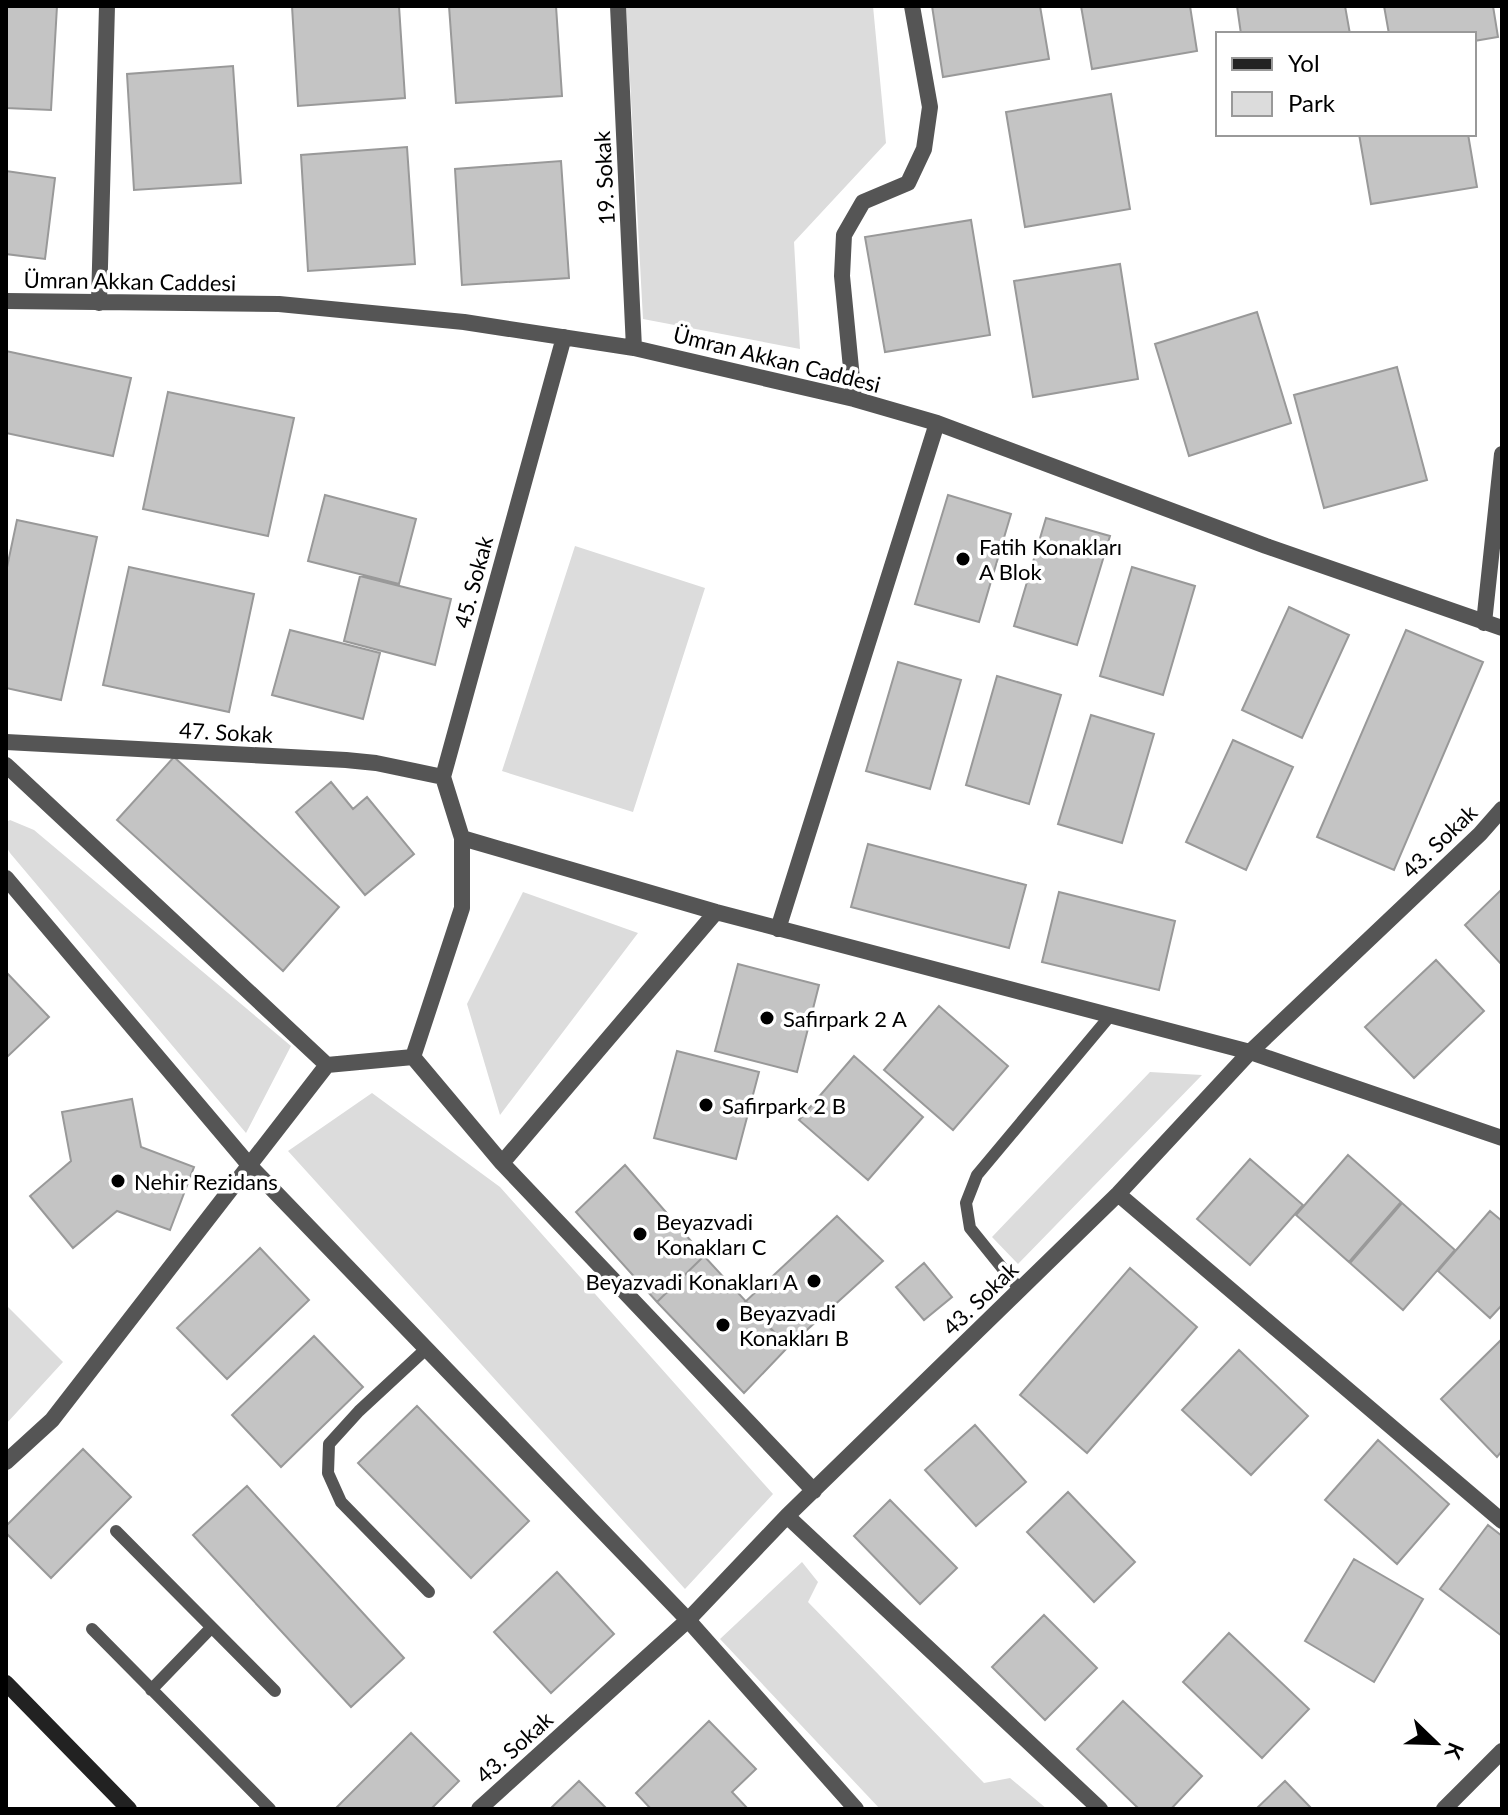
<svg xmlns="http://www.w3.org/2000/svg" width="1508" height="1815" font-family="Lato,sans-serif">
	<style>
		.green { fill: #dcdcdc }
		.building { fill: #c4c4c4; stroke: #999; stroke-width: 2 }
		.lines { fill: none; stroke-linecap: round; stroke-linejoin: round }
		.lane { stroke: #555; stroke-width: 12 }
		.street { stroke: #555; stroke-width: 16 }
		.secondary { stroke: #222; stroke-width: 16 }
		.poi-dot { fill: #000; stroke: #fff; stroke-width: 3 }
		.labels { text-anchor: middle; dominant-baseline: central; stroke-width: 7; stroke-linejoin: round; paint-order: stroke }
		.street-label { font-size: 22px; fill: #000; stroke: #fff }
		.poi-label { font-size: 22px; fill: #000; stroke: #fff; text-anchor: start }
	</style>
	<rect width="100%" height="100%" fill="#fff"/>
	<path class="green" d="M 626,6 L 873,6 L 886,143 L 794,242 L 800,349 L 643,319 Z
		M 575,546 L 705,588 L 633,812 L 502,771 Z
		M 10,820 L 34,830 L 291,1046 L 246,1133 L 10,853 L 6,846 L 6,822 Z
		M 523,892 L 638,933 L 500,1115 L 467,1004 Z
		M 1150,1072 L 1202,1075 L 1018,1264 L 992,1237 Z
		M 372,1093 L 500,1187 L 773,1494 L 685,1589 L 288,1151 Z
		M 6,1305 L 63,1362 L 6,1424 Z
		M 802,1562 L 818,1582 L 808,1602 L 984,1783 L 1010,1778 L 1047,1809 L 880,1809 L 720,1639 Z"/>
	<path class="building" d="M 6,6 L 57,6 L 51,110 L 6,108 Z
		M 292,6 L 399,6 L 405,98 L 298,106 Z
		M 449,6 L 556,6 L 562,96 L 456,103 Z
		M 932,6 L 1040,6 L 1049,59 L 943,77 Z
		M 1081,6 L 1190,6 L 1197,51 L 1092,69 Z
		M 1237,6 L 1345,6 L 1350,34 L 1241,34 Z
		M 1384,6 L 1493,6 L 1498,37 L 1474,41 L 1474,34 L 1389,34 Z
		M 233,66 L 241,183 L 134,190 L 127,74 Z
		M 1111,94 L 1130,209 L 1025,227 L 1006,112 Z
		M 1359,134 L 1468,134 L 1477,187 L 1371,204 Z
		M 407,147 L 415,264 L 308,271 L 301,155 Z
		M 561,161 L 569,278 L 462,285 L 455,169 Z
		M 6,171 L 55,178 L 45,259 L 6,254 Z
		M 971,220 L 990,335 L 885,352 L 865,237 Z
		M 1120,264 L 1138,379 L 1033,397 L 1014,281 Z
		M 1257,312 L 1291,423 L 1189,456 L 1155,344 Z
		M 6,351 L 131,378 L 113,456 L 6,433 Z
		M 1397,367 L 1427,480 L 1324,508 L 1294,395 Z
		M 168,392 L 294,418 L 268,536 L 143,509 Z
		M 325,495 L 416,519 L 399,584 L 308,561 Z
		M 948,495 L 1011,514 L 979,622 L 915,604 Z
		M 1046,518 L 1110,536 L 1077,645 L 1014,626 Z
		M 17,520 L 97,537 L 61,700 L 6,688 L 6,572 Z
		M 129,567 L 254,594 L 229,712 L 103,685 Z
		M 1132,567 L 1195,586 L 1163,695 L 1100,676 Z
		M 360,576 L 451,599 L 435,665 L 344,641 Z
		M 1289,607 L 1349,635 L 1302,738 L 1242,710 Z
		M 290,630 L 380,653 L 363,719 L 272,695 Z
		M 1406,630 L 1483,662 L 1394,870 L 1317,837 Z
		M 898,662 L 961,680 L 930,789 L 866,771 Z
		M 997,676 L 1061,695 L 1029,804 L 966,785 Z
		M 1091,715 L 1154,734 L 1122,843 L 1058,824 Z
		M 1233,740 L 1293,767 L 1246,870 L 1186,842 Z
		M 174,757 L 339,907 L 283,971 L 117,820 Z
		M 331,782 L 353,809 L 367,797 L 414,854 L 365,895 L 296,812 Z
		M 868,844 L 1026,885 L 1009,948 L 851,907 Z
		M 1502,889 L 1502,965 L 1465,925 Z
		M 1059,892 L 1175,921 L 1159,990 L 1042,962 Z
		M 1436,960 L 1484,1011 L 1414,1078 L 1365,1027 Z
		M 738,964 L 819,985 L 797,1072 L 715,1051 Z
		M 6,972 L 49,1017 L 6,1058 Z
		M 939,1006 L 1008,1066 L 953,1130 L 884,1070 Z
		M 677,1051 L 759,1072 L 736,1159 L 654,1138 Z
		M 854,1056 L 923,1117 L 868,1180 L 799,1120 Z
		M 132,1099 L 141,1147 L 194,1167 L 170,1230 L 117,1211 L 73,1248 L 30,1196 L 71,1161 L 62,1112 Z
		M 1348,1155 L 1401,1202 L 1349,1262 L 1296,1215 Z
		M 1250,1159 L 1303,1205 L 1250,1265 L 1197,1219 Z
		M 625,1165 L 704,1256 L 657,1302 L 576,1212 Z
		M 1402,1203 L 1455,1250 L 1403,1310 L 1350,1263 Z
		M 1490,1211 L 1502,1221 L 1502,1305 L 1490,1318 L 1438,1271 Z
		M 837,1216 L 883,1261 L 788,1347 L 745,1302 Z
		M 260,1248 L 309,1300 L 227,1379 L 177,1328 Z
		M 704,1256 L 788,1347 L 744,1393 L 657,1302 Z
		M 924,1263 L 952,1297 L 924,1320 L 896,1287 Z
		M 1130,1268 L 1197,1327 L 1087,1453 L 1020,1395 Z
		M 314,1336 L 363,1387 L 281,1467 L 232,1415 Z
		M 1502,1339 L 1502,1451 L 1497,1457 L 1441,1399 Z
		M 1239,1350 L 1308,1416 L 1251,1475 L 1182,1410 Z
		M 417,1406 L 529,1521 L 471,1578 L 358,1463 Z
		M 975,1425 L 1026,1482 L 976,1526 L 925,1470 Z
		M 1378,1440 L 1449,1504 L 1397,1564 L 1325,1500 Z
		M 83,1449 L 131,1497 L 51,1578 L 6,1533 L 6,1526 Z
		M 247,1486 L 404,1658 L 351,1707 L 193,1535 Z
		M 1068,1492 L 1135,1562 L 1094,1602 L 1027,1532 Z
		M 890,1500 L 957,1568 L 920,1604 L 854,1536 Z
		M 1488,1525 L 1502,1536 L 1502,1636 L 1440,1589 Z
		M 1354,1559 L 1423,1599 L 1374,1682 L 1305,1641 Z
		M 557,1572 L 614,1634 L 551,1693 L 494,1632 Z
		M 1044,1615 L 1097,1668 L 1045,1720 L 992,1667 Z
		M 1229,1633 L 1309,1709 L 1262,1758 L 1183,1682 Z
		M 1123,1701 L 1202,1776 L 1171,1809 L 1139,1809 L 1077,1749 Z
		M 709,1721 L 756,1769 L 732,1792 L 748,1809 L 651,1809 L 636,1793 Z
		M 411,1733 L 459,1781 L 431,1809 L 335,1809 Z
		M 579,1781 L 607,1809 L 550,1809 Z
		M 1285,1781 L 1312,1809 L 1256,1809 Z"/>
	<g class="lines">
		<path class="lane" d="M 1020,1290 L 970,1228 L 966,1203 L 977,1175 L 1110,1016
			M 426,1349 L 359,1411 L 329,1444 L 328,1473 L 341,1502 L 429,1592
			M 116,1531 L 275,1691
			M 92,1629 L 270,1809
			M 151,1690 L 211,1628"/>
		<path class="street" d="M 618,6 L 634,348
			M 6,301 L 279,304 L 464,322 L 634,348 L 854,399 L 937,423 L 1266,546 L 1502,628
			M 99,303 L 107,6
			M 564,337 L 443,777 L 462,838 L 462,908 L 413,1057 L 502,1163 L 814,1491
			M 854,399 L 842,276 L 844,235 L 863,202 L 908,183 L 924,149 L 930,107 L 912,6
			M 1484,623 L 1502,454
			M 6,742 L 346,760 L 376,763 L 443,777
			M 6,765 L 327,1065 L 413,1057
			M 462,838 L 716,912 L 1250,1052 L 1502,1138
			M 6,878 L 250,1166 L 688,1620 L 856,1809
			M 778,929 L 937,423
			M 502,1163 L 716,912
			M 1118,1194 L 1502,1521
			M 6,1462 L 52,1420 L 327,1065
			M 787,1516 L 1100,1809
			M 479,1809 L 688,1620 L 787,1516 L 1118,1194 L 1250,1052 L 1480,834 L 1502,809
			M 1444,1809 L 1502,1751"/>
		<path class="secondary" d="M 6,1683 L 129,1809"/>
	</g>
	<g class="poi-dot">
		<circle cx="963" cy="559" r="8"/>
		<circle cx="767" cy="1018" r="8"/>
		<circle cx="706" cy="1105" r="8"/>
		<circle cx="118" cy="1181" r="8"/>
		<circle cx="640" cy="1234" r="8"/>
		<circle cx="814" cy="1281" r="8"/>
		<circle cx="723" cy="1325" r="8"/>
	</g>
	<g class="labels">
		<g class="street-label">
			<text transform="translate(604 178) rotate(-93)">19. Sokak</text>
			<text transform="translate(130 281) rotate(1)">Ümran Akkan Caddesi</text>
			<text transform="translate(777 359) rotate(14)">Ümran Akkan Caddesi</text>
			<text transform="translate(473 582) rotate(-75)">45. Sokak</text>
			<text transform="translate(226 732) rotate(3)">47. Sokak</text>
			<text transform="translate(1439 841) rotate(-44)">43. Sokak</text>
			<text transform="translate(980 1298) rotate(-44)">43. Sokak</text>
			<text transform="translate(514 1747) rotate(-42)">43. Sokak</text>
		</g>
		<g class="poi-label">
			<text x="979" y="546">Fatih Konakları<tspan x="979" dy="25">A Blok</tspan></text>
			<text x="783" y="1018">Safirpark 2 A</text>
			<text x="722" y="1105">Safirpark 2 B</text>
			<text x="134" y="1181">Nehir Rezidans</text>
			<text x="656" y="1221">Beyazvadi<tspan x="656" dy="25">Konakları C</tspan></text>
			<text x="798" y="1281" text-anchor="end">Beyazvadi Konakları A</text>
			<text x="739" y="1312">Beyazvadi<tspan x="739" dy="25">Konakları B</tspan></text>
		</g>
	</g>
	<rect width="1508" height="1815" fill="none" stroke="#000000" stroke-width="16"/>
	<rect x="1216" y="32" width="260" height="104" fill="#ffffff" stroke="#999999" stroke-width="2"/>
	<rect x="1232" y="58" width="40" height="12" fill="#222222" stroke="#999999" stroke-width="2"/>
	<text x="1288" y="72" font-size="24" fill="#000000">Yol</text>
	<rect x="1232" y="92" width="40" height="24" fill="#dcdcdc" stroke="#999999" stroke-width="2"/>
	<text x="1288" y="112" font-size="24" fill="#000000">Park</text>
	<g transform="translate(1436 1743) rotate(113)" stroke="#ffffff" stroke-width="6" paint-order="stroke">
	<path d="M0-6L14 30L0 20L-14 30Z" fill="#000000"/>
	<text y="-12" font-size="22" font-weight="bold" text-anchor="middle" fill="#000000">K</text>
	</g>
</svg>
